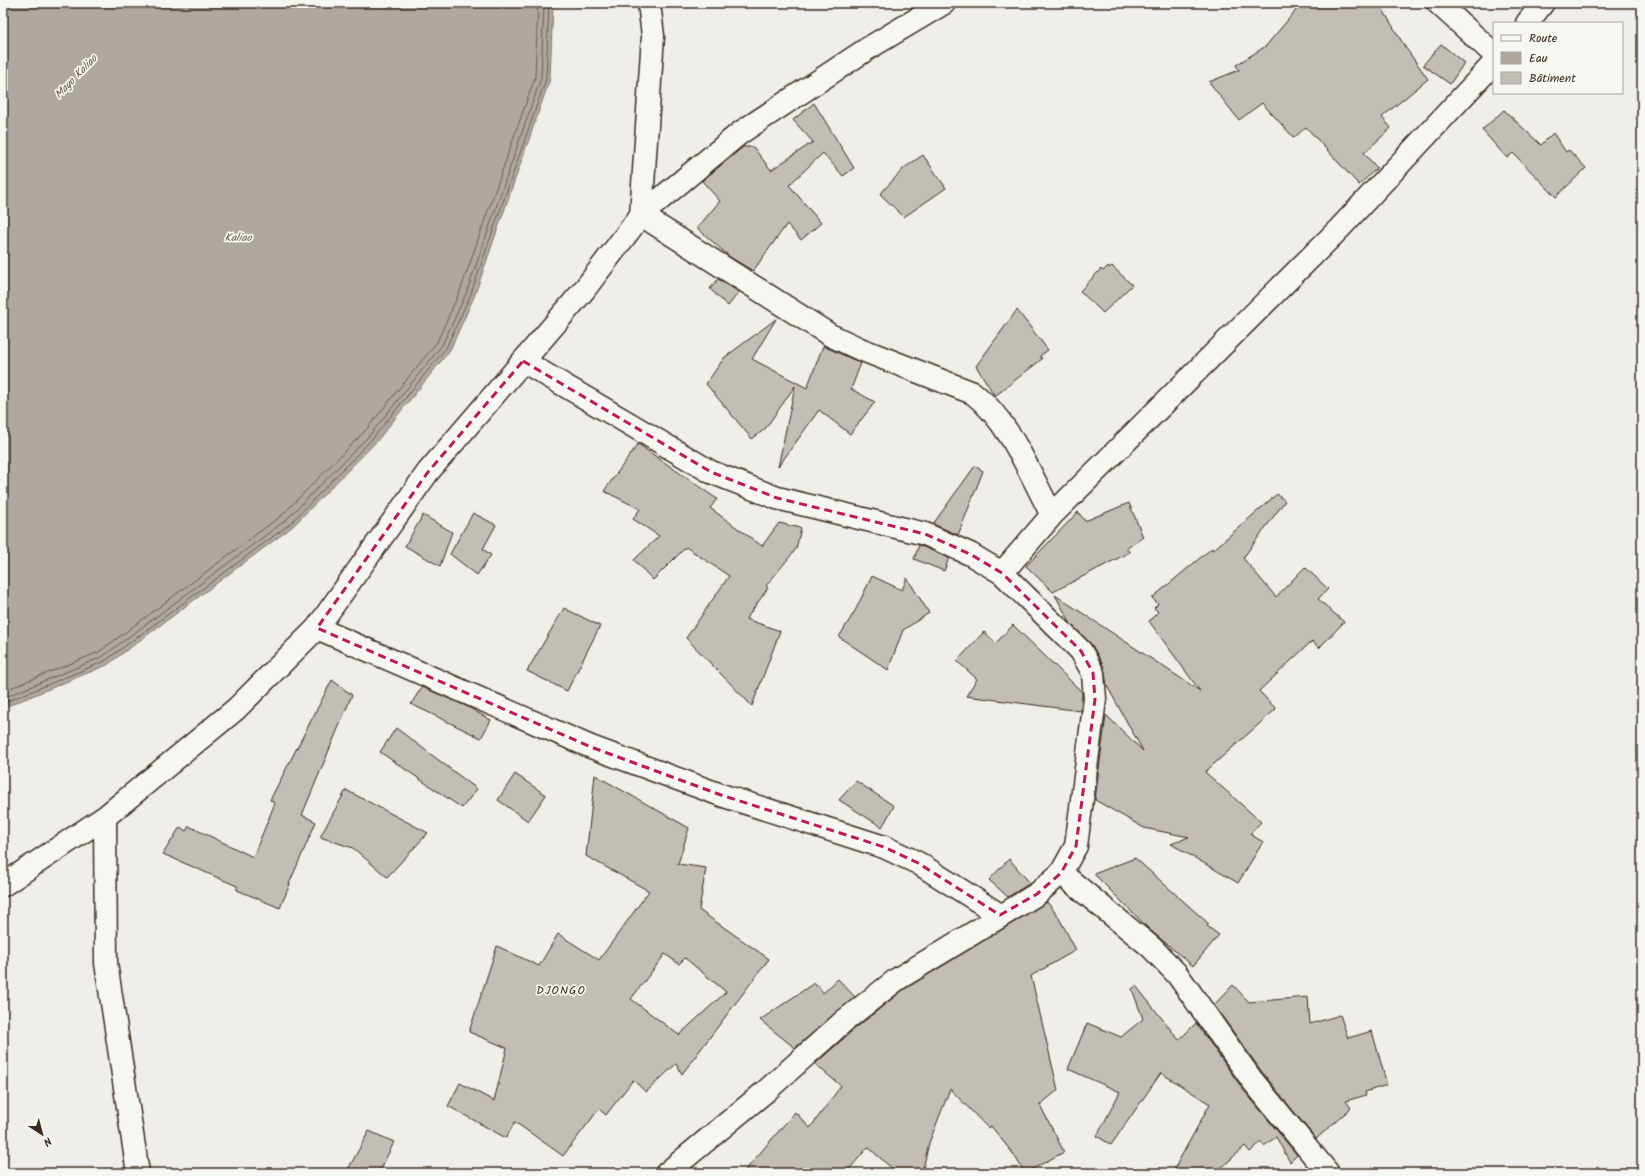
<svg xmlns="http://www.w3.org/2000/svg" width="1645" height="1176" font-family="Kalam,sans-serif">
	<style>
		.water { fill: #afa8a1; stroke: #81766d }
		.lines { fill: none; stroke-linecap: round; stroke-linejoin: round }
		.shore { stroke: #695c52; stroke-width: 1 }
		.building { fill: #c2bdb7; stroke: #3b2a1e; fill-rule: evenodd }
		.street-casing { stroke: #3b2a1e; stroke-width: 25 }
		.street { stroke: #f6f6f2; stroke-width: 22 }
		.marked { fill: none; stroke: #c2185b; stroke-width: 3; stroke-dasharray: 8 5; stroke-linejoin: round }
		.labels { text-anchor: middle; dominant-baseline: central; stroke-width: 3.5; stroke-linejoin: round; paint-order: stroke }
		.water-label { font-size: 11px; font-style: italic; fill: #64564c; stroke: #f6f6f2 }
		.quarter-label { font-size: 12px; letter-spacing: 1px; fill: #3b2a1e; stroke: #f6f6f2 }
	</style>
	<rect width="100%" height="100%" fill="#efeeea"/>
	<filter id="ink" filterUnits="userSpaceOnUse"><feTurbulence type="fractalNoise" baseFrequency=".025" numOctaves="2"/><feDisplacementMap in="SourceGraphic" scale="8" xChannelSelector="R" yChannelSelector="G"/><feConvolveMatrix kernelMatrix="1 2 1 2 8 2 1 2 1" color-interpolation-filters="sRGB"/></filter>
	<g filter="url(#ink)">
		<path class="water" d="M 3,3 L 553,3 L 550,79 L 474,297 L 450,350 L 377,441 L 292,527 L 107,665 L 3,708 Z"/>
		<g class="lines">
			<path class="shore" d="M 3,691 L 99,652 L 282,515 L 365,431 L 437,342 L 460,291 L 535,77 L 538,3
				M 3,698 L 102,657 L 286,520 L 370,435 L 442,345 L 466,294 L 541,78 L 544,3
				M 3,703 L 105,661 L 290,524 L 373,438 L 446,348 L 470,296 L 546,79 L 549,3"/>
		</g>
		<path class="building" d="M 1302,3 L 1379,3 L 1405,47 L 1428,79 L 1382,117 L 1391,128 L 1364,153 L 1377,168 L 1359,185 L 1306,127 L 1294,138 L 1262,103 L 1239,120 L 1209,82 L 1239,70 L 1236,65 L 1266,46 Z
			M 1441,44 L 1464,63 L 1450,84 L 1423,65 Z
			M 814,103 L 854,168 L 843,176 L 823,153 L 789,185 L 821,223 L 801,240 L 787,224 L 753,271 L 730,257 L 697,228 L 720,201 L 702,181 L 743,147 L 753,147 L 771,170 L 813,142 L 793,120 Z
			M 1504,110 L 1541,145 L 1553,133 L 1566,152 L 1569,150 L 1586,168 L 1556,197 L 1513,153 L 1507,158 L 1482,130 Z
			M 923,155 L 946,188 L 904,217 L 880,194 L 904,168 Z
			M 1108,266 L 1109,268 L 1112,266 L 1132,285 L 1103,313 L 1080,291 L 1101,269 L 1103,271 Z
			M 718,279 L 739,292 L 728,306 L 710,289 Z
			M 1017,310 L 1048,350 L 1040,356 L 1042,359 L 995,396 L 976,366 Z
			M 776,319 L 752,359 L 807,388 L 823,346 L 861,363 L 851,389 L 875,402 L 850,434 L 819,410 L 778,467 L 795,386 L 765,429 L 752,439 L 706,384 L 724,358 Z
			M 638,444 L 717,499 L 710,508 L 762,546 L 779,523 L 801,528 L 796,549 L 766,586 L 768,588 L 746,619 L 780,631 L 752,706 L 686,638 L 729,576 L 686,547 L 653,580 L 634,560 L 659,536 L 633,519 L 640,509 L 604,491 Z
			M 975,466 L 983,471 L 958,535 L 933,524 Z
			M 1277,494 L 1285,501 L 1243,558 L 1276,597 L 1305,567 L 1328,589 L 1318,599 L 1344,622 L 1319,648 L 1312,641 L 1259,691 L 1276,709 L 1205,772 L 1261,822 L 1250,834 L 1263,842 L 1238,883 L 1171,844 L 1189,837 L 1144,828 L 1095,800 L 1106,715 L 1143,751 L 1107,686 L 1104,667 L 1092,645 L 1071,624 L 1055,595 L 1200,691 L 1149,621 L 1158,612 L 1154,608 L 1158,604 L 1152,598 L 1212,548 L 1213,550 Z
			M 1129,503 L 1143,537 L 1126,549 L 1130,552 L 1053,592 L 1026,566 L 1078,512 L 1085,521 Z
			M 473,513 L 496,525 L 483,549 L 491,555 L 477,575 L 450,554 Z
			M 423,515 L 452,532 L 440,566 L 405,546 Z
			M 919,545 L 949,558 L 944,571 L 914,559 Z
			M 872,576 L 902,590 L 907,578 L 929,613 L 903,630 L 888,670 L 839,637 L 855,611 Z
			M 564,608 L 600,626 L 567,691 L 527,671 Z
			M 1013,625 L 1082,692 L 1081,711 L 966,696 L 977,679 L 957,661 L 984,632 L 996,643 Z
			M 332,680 L 352,695 L 302,815 L 316,822 L 289,884 L 290,884 L 280,908 L 237,890 L 237,886 L 163,854 L 180,827 L 186,831 L 189,826 L 253,857 L 275,803 L 270,800 Z
			M 422,687 L 466,706 L 491,720 L 481,738 L 411,704 Z
			M 396,728 L 477,789 L 462,808 L 380,752 Z
			M 515,774 L 546,795 L 528,821 L 498,800 Z
			M 595,775 L 689,828 L 678,864 L 706,868 L 699,910 L 769,959 L 682,1074 L 676,1064 L 646,1092 L 633,1080 L 606,1115 L 599,1109 L 563,1156 L 515,1122 L 506,1138 L 448,1106 L 460,1083 L 494,1101 L 507,1048 L 469,1032 L 497,946 L 539,966 L 558,934 L 599,960 L 649,891 L 586,856 ZM 665,954 L 679,964 L 685,958 L 726,992 L 679,1035 L 631,999 Z
			M 856,781 L 894,806 L 882,827 L 839,800 Z
			M 346,790 L 428,833 L 387,877 L 353,848 L 320,837 Z
			M 1135,858 L 1209,924 L 1207,926 L 1219,935 L 1193,966 L 1150,930 L 1094,874 Z
			M 1009,859 L 1030,883 L 1008,897 L 989,880 Z
			M 1047,902 L 1058,916 L 1076,950 L 1031,976 L 1058,1090 L 1040,1105 L 1064,1152 L 1025,1173 L 1014,1155 L 991,1126 L 988,1128 L 950,1089 L 929,1143 L 922,1173 L 897,1173 L 868,1147 L 846,1173 L 743,1173 L 795,1112 L 810,1128 L 841,1086 L 815,1064 L 852,1031 L 903,990 Z
			M 838,979 L 855,997 L 795,1048 L 760,1020 L 814,983 L 816,986 L 818,985 L 823,993 Z
			M 1233,985 L 1249,1002 L 1308,997 L 1310,1024 L 1340,1015 L 1348,1038 L 1372,1031 L 1387,1085 L 1365,1092 L 1366,1095 L 1346,1101 L 1351,1108 L 1316,1139 L 1262,1072 L 1214,1005 Z
			M 1136,986 L 1179,1040 L 1196,1023 L 1242,1088 L 1297,1155 L 1290,1162 L 1276,1137 L 1264,1146 L 1261,1142 L 1250,1152 L 1245,1146 L 1216,1173 L 1172,1173 L 1210,1104 L 1161,1073 L 1111,1145 L 1097,1136 L 1120,1092 L 1068,1069 L 1087,1023 L 1121,1037 L 1143,1019 L 1132,989 Z
			M 369,1131 L 394,1142 L 379,1173 L 346,1173 Z"/>
		<g class="lines">
			<g class="street-casing">
				<path id="street" d="M 1438,3 L 1494,54
					M 1527,23 L 1543,3
					M 641,215 L 830,335 L 860,349 L 973,393 C 1010,422 1030,474 1052,515
					M 641,215 L 653,36 L 649,3
					M 523,361 L 711,472 L 777,498 L 925,534 L 970,554 L 1002,573 L 1081,651 L 1093,673 L 1095,699 L 1076,846 L 1061,873 L 1037,894 L 896,980 L 844,1021 L 766,1091 L 667,1173
					M 1002,573 L 1052,515 L 1339,229 L 1494,63
					M 317,628 L 591,747 L 721,795 L 884,847 L 918,863 L 1000,915
					M 105,817 L 106,963 L 138,1173
					M 1061,873 L 1151,947 L 1177,974 L 1252,1080 L 1328,1173
					M 3,885 L 105,817 L 236,709 L 317,628 L 428,472 L 584,290 L 641,215 L 740,133 L 867,49 L 944,3"/>
			</g>
			<use href="#street" class="street"/>
		</g>
	</g>
	<path class="marked" d="M 523,361 L 711,472 L 777,498 L 925,534 L 970,554 L 1002,573 L 1081,651 L 1093,673 L 1095,699 L 1076,846 L 1061,873 L 1037,894 L 1000,915 L 918,863 L 884,847 L 721,795 L 591,747 L 317,628 L 428,472 Z"/>
	<g class="labels">
		<g class="water-label">
			<text transform="translate(76 77) rotate(-46)">Mayo Kaliao</text>
			<text x="238" y="238">Kaliao</text>
		</g>
		<g class="quarter-label">
			<text x="561" y="990">DJONGO</text>
		</g>
	</g>
	<rect width="1645" height="1176" fill="none" stroke="#f6f6f2" stroke-width="16"/>
	<rect x="8" y="8" width="1629" height="1160" fill="none" stroke="#3b2a1e" stroke-width="1.5" filter="url(#ink)"/>
	<rect x="1493" y="22" width="130" height="72" fill="#f6f6f2" stroke="#aba49d"/>
	<rect x="1501" y="35" width="20" height="6" fill="#f6f6f2" stroke="#aba49d"/>
	<text x="1529" y="42" font-size="12" fill="#3b2a1e">Route</text>
	<rect x="1501" y="52" width="20" height="12" fill="#afa8a1" stroke="#aba49d"/>
	<text x="1529" y="62" font-size="12" fill="#3b2a1e">Eau</text>
	<rect x="1501" y="72" width="20" height="12" fill="#c2bdb7" stroke="#aba49d"/>
	<text x="1529" y="82" font-size="12" fill="#3b2a1e">Bâtiment</text>
	<g transform="translate(42 1134) rotate(144)" stroke="#f6f6f2" stroke-width="3" paint-order="stroke">
	<path d="M0-3L7 15L0 10L-7 15Z" fill="#3b2a1e"/>
	<text y="-6" font-size="11" font-weight="bold" text-anchor="middle" fill="#3b2a1e">N</text>
	</g>
</svg>
